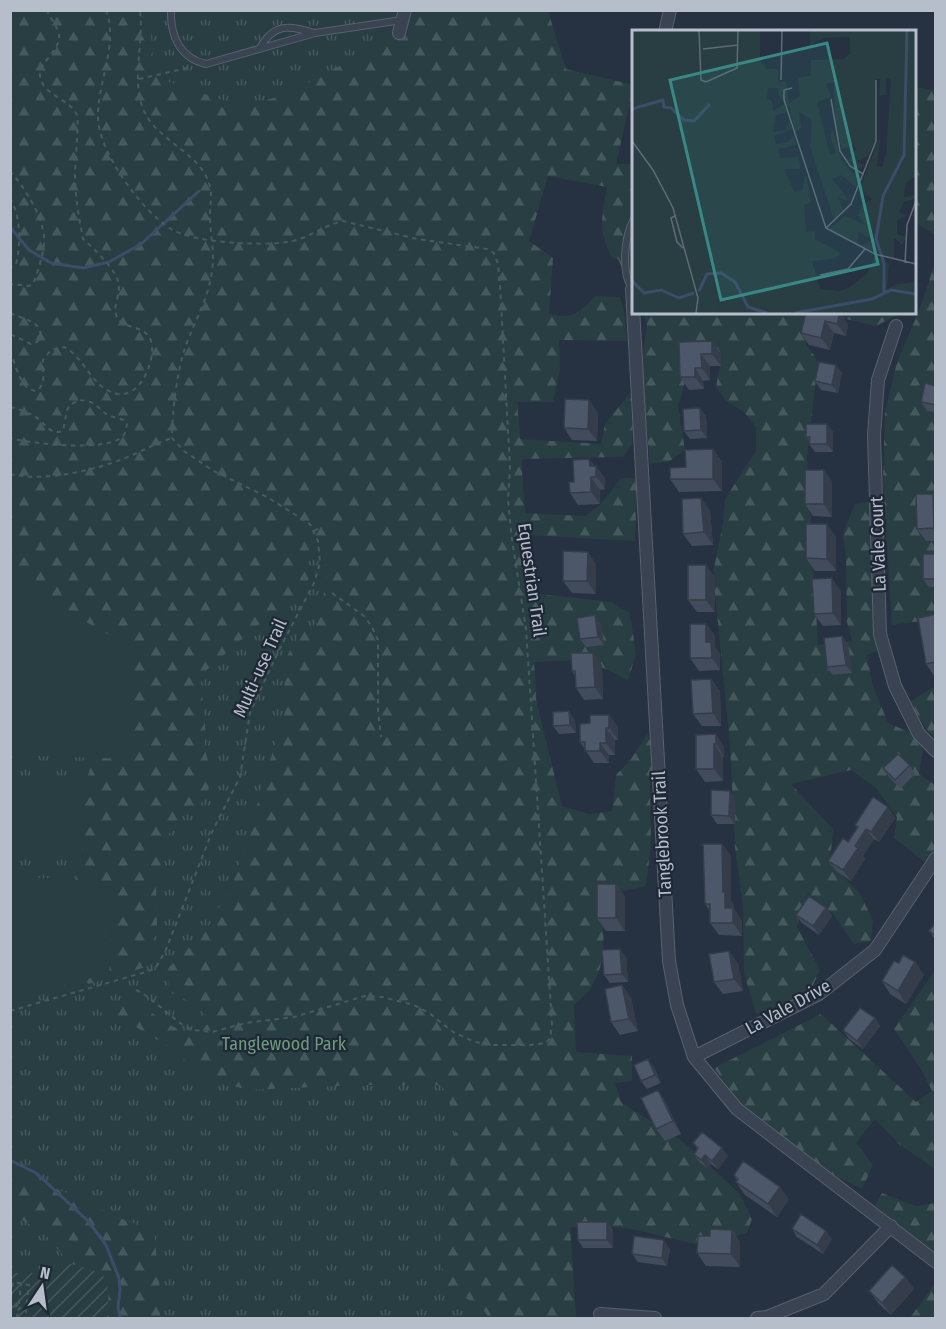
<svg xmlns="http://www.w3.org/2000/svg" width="946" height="1329" font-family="'Fira Sans Condensed',sans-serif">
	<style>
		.grass { fill: url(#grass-tufts) }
		.forest { fill: url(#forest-firs) }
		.garden { fill: url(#garden-furrows) }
		.pitch { fill: #283e42 }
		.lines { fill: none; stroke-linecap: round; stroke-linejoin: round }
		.stream { stroke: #3b4d6a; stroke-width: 3 }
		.lane-casing { stroke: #58616e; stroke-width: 8 }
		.street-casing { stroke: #58616e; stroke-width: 14 }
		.path { stroke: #465b5f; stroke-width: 2; stroke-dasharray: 4.5 4.5; stroke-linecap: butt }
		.lane { stroke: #3a4351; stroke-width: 6 }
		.street { stroke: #3a4351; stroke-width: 12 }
		.wall { fill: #414b5b }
		.shaded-wall { fill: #353d4a }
		.building { fill: #4c576a; stroke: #353d4a; stroke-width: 1.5 }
		.labels { text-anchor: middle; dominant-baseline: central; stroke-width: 4.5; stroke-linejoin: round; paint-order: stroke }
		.street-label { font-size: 18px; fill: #b7becb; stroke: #1f2836 }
		.park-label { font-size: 18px; fill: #6e9c7a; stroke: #1f2836 }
		.inset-river { fill: none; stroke: #3b4d6a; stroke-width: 3 }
		.inset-road { fill: none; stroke: #606978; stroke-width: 1.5 }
		.view { fill: #398885; fill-opacity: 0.15; stroke: #398885; stroke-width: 3 }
		.inset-edge { fill: none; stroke: #b7becb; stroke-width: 3 }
	</style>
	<defs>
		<pattern id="grass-tufts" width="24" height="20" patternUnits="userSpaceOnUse" patternTransform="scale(1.5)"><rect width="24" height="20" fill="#283e42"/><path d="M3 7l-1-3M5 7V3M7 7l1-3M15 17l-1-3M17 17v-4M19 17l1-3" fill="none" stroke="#45585c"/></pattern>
		<pattern id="forest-firs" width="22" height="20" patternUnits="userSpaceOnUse" patternTransform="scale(1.5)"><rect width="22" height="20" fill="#283e42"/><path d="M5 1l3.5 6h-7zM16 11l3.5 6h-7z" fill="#45585c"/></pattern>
		<pattern id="garden-furrows" width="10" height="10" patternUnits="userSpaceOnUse" patternTransform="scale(1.5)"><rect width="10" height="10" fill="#283e42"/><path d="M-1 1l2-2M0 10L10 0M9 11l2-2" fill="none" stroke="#45585c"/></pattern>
	</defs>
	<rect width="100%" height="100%" fill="#263141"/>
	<path class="grass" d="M 10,11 L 412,11 L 508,249 L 576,1318 L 11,1318 Z"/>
	<path class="forest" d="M 10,11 L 149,11 L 153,58 L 163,80 L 243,107 L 290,93 L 329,71 L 388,44 L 398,11 L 548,11 L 566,69 L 634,85 L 616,164 L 634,164 L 634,295 L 618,259 L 612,258 C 597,227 602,219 607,187 L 548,176 L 529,241 L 553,258 L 549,314 C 572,319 579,314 595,296 L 620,297 L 625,315 L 627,341 L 559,340 L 560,369 L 553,402 L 517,402 L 520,439 L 601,444 L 605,424 L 630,393 L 633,417 L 632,444 L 623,457 L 521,459 L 525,513 L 585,516 L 599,506 L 621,478 L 637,478 L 635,541 L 526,535 L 530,593 L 611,602 L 630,613 L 636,654 L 628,681 L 611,671 L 581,660 L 534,662 L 536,700 L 562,806 L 589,814 L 612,811 L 616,775 L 631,759 L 647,734 L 654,751 L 650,784 L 651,845 L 646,886 L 601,896 C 603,926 609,962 590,989 C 586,995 579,1000 574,1005 L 576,1052 L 632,1056 L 632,1081 L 615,1083 L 621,1102 L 686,1144 L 739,1193 L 752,1219 L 747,1233 L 699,1245 L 636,1230 L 604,1226 L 570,1227 L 576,1318 L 489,1318 L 482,1308 L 443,1284 L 442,1217 L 457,1122 L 442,1085 L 357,1085 L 250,1090 L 202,1079 L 176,1051 L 129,1023 L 98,1011 L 135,1001 L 166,1023 L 197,1038 L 208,1023 L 201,1007 L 171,993 L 166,970 L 205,932 L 233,884 L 288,701 L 281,666 L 300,634 L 316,624 L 327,582 L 324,544 L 309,541 L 308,588 L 257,626 L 200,676 L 205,721 L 205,750 L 211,771 L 208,794 L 198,807 L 185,807 L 169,834 L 156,883 L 157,926 L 146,967 L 88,984 L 82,971 L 83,899 L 76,876 L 82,860 L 86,782 L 100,736 L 11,605 L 11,527 L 18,511 L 10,494 Z
		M 914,87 L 935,90 L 935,235 L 915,222 Z
		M 935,244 L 935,619 L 892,625 L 883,479 L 885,412 L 897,362 L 919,311 L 933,269 Z
		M 642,312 L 896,312 L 897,315 L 876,326 L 828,315 L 815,321 L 806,344 L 818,361 L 807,457 L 818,645 L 852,641 L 847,622 L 846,561 L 843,533 L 855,504 L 871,501 L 881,649 L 867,655 L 872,683 L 888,723 L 911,733 L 923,750 L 919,774 L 935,785 L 935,850 L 926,863 L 894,838 L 897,817 L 876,788 L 851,770 L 791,784 L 833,829 L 830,864 L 859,892 L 873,920 L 871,941 L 854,944 L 833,914 L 808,893 L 797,927 L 820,970 L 808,996 L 756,1014 L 744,973 L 743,906 L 735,848 L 730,745 L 713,573 L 723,523 L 725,499 L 756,451 L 756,427 L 744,412 L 725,400 L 716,387 L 722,353 L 695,348 L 678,406 L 685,450 L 670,461 L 650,464 L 641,368 L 647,324 Z
		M 935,686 L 935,737 L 929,732 L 909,702 Z
		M 934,972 L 935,1169 L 900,1145 L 875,1119 L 856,1143 L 873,1165 L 862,1189 L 835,1176 L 741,1104 L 714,1068 L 821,1014 L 916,1102 L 932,1091 L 921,1069 L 894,1029 Z
		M 10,1170 L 74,1196 L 112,1215 L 154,1231 L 161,1300 L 160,1318 L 109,1318 L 108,1291 L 89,1268 L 70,1264 L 44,1233 L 17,1217 L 11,1219 Z
		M 882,1193 L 916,1206 L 935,1203 L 935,1253 L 909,1236 L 875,1205 Z
		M 935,1283 L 935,1318 L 910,1318 Z"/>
	<path class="garden" d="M 70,1264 L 99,1272 L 107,1280 L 109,1318 L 11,1318 L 11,1273 L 37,1273 L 51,1267 Z"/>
	<path class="pitch" d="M 11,579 L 135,650 L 129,759 L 11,755 Z
		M 11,777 L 86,782 L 82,860 L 11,855 Z
		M 11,876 L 115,882 L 109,973 L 11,1000 Z"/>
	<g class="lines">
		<path class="stream" d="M 10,227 L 29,250 L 51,263 L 83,268 L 109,262 L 141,244 L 199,191
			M 10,1160 L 36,1173 L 88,1221 L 106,1245 L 119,1278 L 120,1290 L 118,1307 L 120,1318"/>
		<g class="lane-casing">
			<path id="lane" d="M 171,10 C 170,36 180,58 206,64 L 315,33 L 402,20
				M 260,48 C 274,23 289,25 314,33
				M 632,289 C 621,271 624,237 634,219"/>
		</g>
		<g class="street-casing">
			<path id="street" d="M 665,32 L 670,10
				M 399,33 L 405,10
				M 632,289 L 669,961 L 677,1005 L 694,1057 L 737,1109 L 936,1262
				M 896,326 L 878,380 L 874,435 L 880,634 L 895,686 L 919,734 L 936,751
				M 694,1057 L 819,994 L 875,950 L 936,858
				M 600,1314 L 655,1318
				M 757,1318 L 767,1317 L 824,1294 L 891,1226"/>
		</g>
		<path class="path" d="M 106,10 C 119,44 97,83 98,118 C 99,153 142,211 171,229 C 193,243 262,246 288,242 C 308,239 324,225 343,221 L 417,239 L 487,249 L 494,253 L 498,264 L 500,285 L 510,467 L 508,500 L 512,540 L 526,629 L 552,1024 L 550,1038 L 546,1043 L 530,1045 L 493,1045 L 475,1042 L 453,1032 L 429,1013 L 414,1005 L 382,997 L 365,996 L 294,1017 L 246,1023 L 212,1032 L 200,1031 L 190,1029 L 180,1023 L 148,997 L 133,988
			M 139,79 L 192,67
			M 10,171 C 26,189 47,222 44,246 C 42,258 38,271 34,282 L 29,286 L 10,284
			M 10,198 C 21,217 21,244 16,264 L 10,268
			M 10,313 C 22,319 50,323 37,342 L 31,344 L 10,334
			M 10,351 C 16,364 19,389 36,391 C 48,384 41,371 43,360 L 51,350 L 64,347 C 86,358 91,389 118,394 C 144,398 160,349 148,335 C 140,326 122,328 117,317 C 112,307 120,296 119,285 C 118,271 93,248 83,239 C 79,218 75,197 75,175 C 75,164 79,121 77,115 C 69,98 43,96 40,76 C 39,60 65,48 58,31 C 55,24 50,17 47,10
			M 10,407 C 19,409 27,412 34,416 C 45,422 49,436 63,431 L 67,410 L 70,405 L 79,400 L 88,401 L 95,404 L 107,415 L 124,420 L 127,424 C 126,428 126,434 122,437 C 105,452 33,444 10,438
			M 10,474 C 44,482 93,471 125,458 C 141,452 156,443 172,438
			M 314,531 L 321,527
			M 332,593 L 364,616 L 372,627 L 378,640 L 378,710 L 381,737
			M 10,1011 L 149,971 L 156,967 L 165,952 L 212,832 L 240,777 L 250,713 L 278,652 L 314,583 L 320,563 L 318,541 L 310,524 L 267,497 L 212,470 L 184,451 L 172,438 C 172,413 177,371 185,348 C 194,322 209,298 212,270 C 215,252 210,234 210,216 C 210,208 211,201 211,193 C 207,152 154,143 142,106 C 132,76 144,42 140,10
			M 19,1304 L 21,1283
			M 10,1305 L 13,1282 L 29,1285 L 25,1318
			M 10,1306 L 15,1307 L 18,1310 L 21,1307 L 19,1304 L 15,1307
			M 17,1318 L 18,1310"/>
		<use href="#lane" class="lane"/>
		<use href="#street" class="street"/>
	</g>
	<path class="wall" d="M 840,312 L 848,325 L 846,336 L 834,333 L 830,350 L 809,345 L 801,333 Z
		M 679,342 L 721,354 L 721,366 L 710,366 L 710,380 L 703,381 L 704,389 L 689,390 L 680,377 Z
		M 836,365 L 842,373 L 838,393 L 821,390 L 815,381 Z
		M 936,386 L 936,412 L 927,411 L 921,402 Z
		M 589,400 L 598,413 L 597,441 L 572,440 L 564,428 Z
		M 706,416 L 707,438 L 690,439 L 684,431 Z
		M 827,424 L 833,432 L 833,452 L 815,452 L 809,444 L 810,441 L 806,437 Z
		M 713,449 L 722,462 L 722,491 L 679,492 L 670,479 Z
		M 589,459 L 605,478 L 605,489 L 600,490 L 600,504 L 578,505 L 570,493 L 574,482 Z
		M 824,470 L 832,482 L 832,517 L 813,516 L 805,504 Z
		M 933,494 L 936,497 L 936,541 L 926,541 L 917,529 Z
		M 710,510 L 713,545 L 692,546 L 683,534 Z
		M 836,537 L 836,571 L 815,571 L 806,558 Z
		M 936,554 L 936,587 L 929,587 L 923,579 Z
		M 596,564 L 596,594 L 572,593 L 563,581 Z
		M 706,565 L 715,578 L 715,612 L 697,612 L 688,600 Z
		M 841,591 L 841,625 L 823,626 L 814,614 Z
		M 936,614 L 936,676 L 934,676 L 926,664 Z
		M 595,615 L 601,624 L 604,645 L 586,647 L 580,639 Z
		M 706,624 L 715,636 L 715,647 L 720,654 L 720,670 L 699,671 L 690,658 Z
		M 842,636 L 848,644 L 852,673 L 833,675 L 827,667 Z
		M 593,653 L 602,665 L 603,699 L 584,700 L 576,688 L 575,676 L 572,671 Z
		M 711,679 L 720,691 L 721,726 L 702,726 L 693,714 Z
		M 609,715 L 618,727 L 618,740 L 615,740 L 615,755 L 609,755 L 609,763 L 594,763 L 580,742 L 590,723 Z
		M 575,720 L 576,733 L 559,734 L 553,726 Z
		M 716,734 L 724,747 L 724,757 L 723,757 L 723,781 L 705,782 L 696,769 Z
		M 910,765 L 915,774 L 900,789 L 889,777 L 883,768 Z
		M 730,791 L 735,799 L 735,824 L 717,824 L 711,815 Z
		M 888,807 L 895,818 L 879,842 L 874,839 L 863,856 L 865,859 L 851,881 L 836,871 L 828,861 L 848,842 L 857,828 L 855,825 Z
		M 722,844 L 731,856 L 731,901 L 734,905 L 734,909 L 742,921 L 742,936 L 719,935 L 710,923 L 710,911 L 705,904 Z
		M 625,896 L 625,931 L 606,931 L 597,918 Z
		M 826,908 L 832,916 L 819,935 L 802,923 L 796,915 Z
		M 936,922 L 936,941 L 929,931 Z
		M 626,957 L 628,982 L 610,983 L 604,975 Z
		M 915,962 L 924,975 L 906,1004 L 890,994 L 882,981 L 899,963 Z
		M 738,963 L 743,991 L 723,994 L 714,982 Z
		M 622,985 L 631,998 L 638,1031 L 620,1035 L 611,1022 Z
		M 875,1018 L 880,1026 L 863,1049 L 849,1039 L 843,1030 Z
		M 654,1067 L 661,1083 L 647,1089 L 641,1081 Z
		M 658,1090 L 666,1103 L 681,1134 L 665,1141 L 656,1129 Z
		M 693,1143 L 728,1156 L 718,1169 L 711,1164 L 707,1168 L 699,1162 L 694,1154 L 697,1149 Z
		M 734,1175 L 789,1199 L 777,1217 L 745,1195 L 736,1182 L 737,1181 Z
		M 792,1229 L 832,1239 L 823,1254 L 797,1237 Z
		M 613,1230 L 613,1248 L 583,1248 L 578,1240 Z
		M 732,1230 L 740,1242 L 740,1267 L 706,1266 L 697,1253 L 710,1236 Z
		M 670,1249 L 667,1266 L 638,1262 L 632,1254 Z
		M 905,1277 L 914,1289 L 891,1315 L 878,1303 L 869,1291 Z"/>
	<path class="shaded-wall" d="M 915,251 L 918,255 L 915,269 Z
		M 840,312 L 848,325 L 846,336 L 837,324 Z
		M 825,321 L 834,333 L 830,350 L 821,338 Z
		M 712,341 L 721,354 L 721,366 L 712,354 Z
		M 701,354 L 710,366 L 710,380 L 702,368 Z
		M 836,365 L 842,373 L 838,393 L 832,385 Z
		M 695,368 L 703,381 L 704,389 L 695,377 Z
		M 589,400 L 598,413 L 597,441 L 588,429 Z
		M 700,408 L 706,416 L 707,438 L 701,430 Z
		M 827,424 L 833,432 L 833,452 L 827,444 Z
		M 713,449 L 722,462 L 722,491 L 713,479 Z
		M 589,459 L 596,469 L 596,466 L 605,478 L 605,489 L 590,466 Z
		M 824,470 L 832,482 L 832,517 L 824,504 Z
		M 591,477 L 600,490 L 600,504 L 591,492 Z
		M 933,494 L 936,497 L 936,530 L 934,528 Z
		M 701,498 L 710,510 L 713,545 L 704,532 Z
		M 827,524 L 836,537 L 836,571 L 827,559 Z
		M 588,552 L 596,564 L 596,594 L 587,581 Z
		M 706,565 L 715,578 L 715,612 L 706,600 Z
		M 832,578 L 841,591 L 841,625 L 833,613 Z
		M 595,615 L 601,624 L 604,645 L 598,637 Z
		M 706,624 L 715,636 L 715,647 L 720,654 L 720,670 L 712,658 L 706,642 Z
		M 842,636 L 848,644 L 852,673 L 846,665 Z
		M 593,653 L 602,665 L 603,699 L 595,687 Z
		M 711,679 L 720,691 L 721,726 L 713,713 Z
		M 569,711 L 575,720 L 576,733 L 570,725 Z
		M 609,715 L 618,727 L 618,740 L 609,728 Z
		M 606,728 L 615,740 L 615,755 L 606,743 Z
		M 716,734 L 724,747 L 724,757 L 716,744 Z
		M 600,743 L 609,755 L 609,763 L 600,751 Z
		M 714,744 L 723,757 L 723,781 L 714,769 Z
		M 730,791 L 735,799 L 735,824 L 729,816 Z
		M 888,807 L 895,818 L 879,842 L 871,832 Z
		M 866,829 L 874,839 L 863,856 L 865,859 L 851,881 L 843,870 L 855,846 Z
		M 722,844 L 731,856 L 731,901 L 734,905 L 734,909 L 742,921 L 742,936 L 733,923 L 725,908 L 723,892 Z
		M 616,884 L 625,896 L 625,931 L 616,918 Z
		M 826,908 L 832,916 L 819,935 L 813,926 Z
		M 620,949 L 626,957 L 628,982 L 622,974 Z
		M 729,951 L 738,963 L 743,991 L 734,979 Z
		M 915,962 L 924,975 L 906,1004 L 898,991 Z
		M 622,985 L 631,998 L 638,1031 L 629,1019 Z
		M 875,1018 L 880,1026 L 863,1049 L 857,1041 Z
		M 648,1059 L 654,1067 L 661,1083 L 655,1075 Z
		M 658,1090 L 666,1103 L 681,1134 L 673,1121 Z
		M 722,1148 L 728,1156 L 718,1169 L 712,1161 Z
		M 705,1155 L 711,1164 L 707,1168 L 701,1160 Z
		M 780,1187 L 789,1199 L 777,1217 L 768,1204 Z
		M 607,1222 L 613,1230 L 613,1248 L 607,1240 Z
		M 732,1230 L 740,1242 L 740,1267 L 731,1254 Z
		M 826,1231 L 832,1239 L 823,1254 L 817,1245 Z
		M 664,1240 L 670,1249 L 667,1266 L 662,1258 Z
		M 905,1277 L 914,1289 L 891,1315 L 882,1303 Z"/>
	<path class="building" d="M 806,312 L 840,312 L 837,324 L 825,321 L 821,338 L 801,333 Z
		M 712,341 L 712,354 L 701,354 L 702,368 L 695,368 L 695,377 L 680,377 L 679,342 Z
		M 819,362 L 836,365 L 832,385 L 815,381 Z
		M 925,383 L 936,386 L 936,405 L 921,402 Z
		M 565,399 L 589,400 L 588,429 L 564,428 Z
		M 700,408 L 701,430 L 684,431 L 683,409 Z
		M 806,424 L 827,424 L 827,444 L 809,444 L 810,437 L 806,437 Z
		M 713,449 L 713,479 L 670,479 L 670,468 L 686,467 L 685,450 Z
		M 589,459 L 590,466 L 596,466 L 596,477 L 591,477 L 591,492 L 570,493 L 569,482 L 574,482 L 573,460 Z
		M 805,470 L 824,470 L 824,504 L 805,504 Z
		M 916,494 L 933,494 L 934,528 L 917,529 Z
		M 701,498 L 704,532 L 683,534 L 682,499 Z
		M 806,524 L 827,524 L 827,559 L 806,558 Z
		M 563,551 L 588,552 L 587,581 L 563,581 Z
		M 923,554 L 936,554 L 936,579 L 923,579 Z
		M 688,565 L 706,565 L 706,600 L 688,600 Z
		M 832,578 L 833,613 L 814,614 L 812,579 Z
		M 936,614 L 936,662 L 926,664 L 918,618 Z
		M 595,615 L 598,637 L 580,639 L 577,618 Z
		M 690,624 L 706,624 L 706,642 L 711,642 L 712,658 L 690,658 Z
		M 842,636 L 846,665 L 827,667 L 824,638 Z
		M 571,653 L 593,653 L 595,687 L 576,688 L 575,671 L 572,671 Z
		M 711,679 L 713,713 L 693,714 L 691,680 Z
		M 569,711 L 570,725 L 553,726 L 553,712 Z
		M 590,715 L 609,715 L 609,728 L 606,728 L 606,743 L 600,743 L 600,751 L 585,751 L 585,742 L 580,742 L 580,724 L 590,723 Z
		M 716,734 L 716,744 L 714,744 L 714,769 L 696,769 L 696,735 Z
		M 898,754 L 910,765 L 895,780 L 883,768 Z
		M 711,790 L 730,791 L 729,816 L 711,815 Z
		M 873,797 L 888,807 L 871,832 L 866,829 L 855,846 L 858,848 L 843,870 L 828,861 L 843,838 L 848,842 L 858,827 L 855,825 Z
		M 703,844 L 722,844 L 723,892 L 725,892 L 725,908 L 733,908 L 733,923 L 710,923 L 710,904 L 705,904 Z
		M 597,884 L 616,884 L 616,918 L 597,918 Z
		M 809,896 L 826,908 L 813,926 L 796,915 Z
		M 936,922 L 936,936 L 929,931 Z
		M 620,949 L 622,974 L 604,975 L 602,950 Z
		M 729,951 L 734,979 L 714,982 L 709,954 Z
		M 903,955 L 915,962 L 898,991 L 882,981 L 894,961 L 899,963 Z
		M 622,985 L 629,1019 L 611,1022 L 605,989 Z
		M 860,1008 L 875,1018 L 857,1041 L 843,1030 Z
		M 648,1059 L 655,1075 L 641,1081 L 634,1065 Z
		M 658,1090 L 673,1121 L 656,1129 L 641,1098 Z
		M 702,1132 L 722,1148 L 712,1161 L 705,1155 L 701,1160 L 694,1154 L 698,1148 L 693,1143 Z
		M 743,1161 L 780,1187 L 768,1204 L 736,1182 L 738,1179 L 734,1175 Z
		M 801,1214 L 826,1231 L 817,1245 L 792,1229 Z
		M 577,1222 L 607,1222 L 607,1240 L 578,1240 Z
		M 710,1229 L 732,1230 L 731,1254 L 697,1253 L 698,1236 L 710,1236 Z
		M 634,1236 L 664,1240 L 662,1258 L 632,1254 Z
		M 892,1265 L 905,1277 L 882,1303 L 869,1291 Z"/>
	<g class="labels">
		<g class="street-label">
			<text transform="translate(878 544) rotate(-92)">La Vale Court</text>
			<text transform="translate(532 580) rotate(82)">Equestrian Trail</text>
			<text transform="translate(260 668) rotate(-66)">Multi-use Trail</text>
			<text transform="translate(662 834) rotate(-93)">Tanglebrook Trail</text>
			<text transform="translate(788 1007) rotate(-29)">La Vale Drive</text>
		</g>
		<g class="park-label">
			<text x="284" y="1044">Tanglewood Park</text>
		</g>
	</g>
	<g transform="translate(632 30)">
		<rect width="284" height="284" fill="#263141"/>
		<path d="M 0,0 L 107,0 L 193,275 L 283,283 L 0,283 Z" fill="#283e42"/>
		<path d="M 0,0 L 64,0 L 60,23 L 63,47 L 68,57 L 82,58 L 104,42 L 107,0 L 128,0 L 128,29 L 134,39 L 146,39 L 146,53 L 154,51 L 157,74 L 168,66 L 166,48 L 179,46 L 179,30 L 211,29 L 218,24 L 218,7 L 191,8 L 178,16 L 178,0 L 283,0 L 283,146 L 274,153 L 272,167 L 282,165 L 283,169 L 272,172 L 267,182 L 275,186 L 265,190 L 265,204 L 274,207 L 270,215 L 262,208 L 262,229 L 229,216 L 241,209 L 226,202 L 226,214 L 197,199 L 213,186 L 234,195 L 226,186 L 230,175 L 240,169 L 227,160 L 248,107 L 245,136 L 250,137 L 254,123 L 259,48 L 254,48 L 254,65 L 247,66 L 248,49 L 244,49 L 243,111 L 236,126 L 225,131 L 232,135 L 228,139 L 216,131 L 224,119 L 221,115 L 210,119 L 203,95 L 202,53 L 194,53 L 199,67 L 185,72 L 198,125 L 204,123 L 198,106 L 201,99 L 209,129 L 220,143 L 229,144 L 225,157 L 209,145 L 200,149 L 218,172 L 206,167 L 211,179 L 202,189 L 178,117 L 180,91 L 167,81 L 169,98 L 163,102 L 158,79 L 147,66 L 146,58 L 136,58 L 135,69 L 140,71 L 141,81 L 152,75 L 155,82 L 144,85 L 141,102 L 154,100 L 157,91 L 160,99 L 142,106 L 144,114 L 155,113 L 162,105 L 164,115 L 146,119 L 148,128 L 166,127 L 168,134 L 168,139 L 152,139 L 162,162 L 170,161 L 173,147 L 175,149 L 179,172 L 172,175 L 174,202 L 183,201 L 183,209 L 209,223 L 202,229 L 180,231 L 188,259 L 208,261 L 218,257 L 235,243 L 243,226 L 257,233 L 255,259 L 265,254 L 283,252 L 283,283 L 114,283 L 107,274 L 103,257 L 87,251 L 78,264 L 72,265 L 73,250 L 85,243 L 110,248 L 120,274 L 142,281 L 192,275 L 190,266 L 172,267 L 173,253 L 161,246 L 153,213 L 121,221 L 93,214 L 111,211 L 103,204 L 110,187 L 112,127 L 111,135 L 97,154 L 103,173 L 98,182 L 99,205 L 90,209 L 83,168 L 53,145 L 52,140 L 60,137 L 57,130 L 39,129 L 41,140 L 26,145 L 0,109 ZM 0,114 L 27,152 L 41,183 L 35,184 L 32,179 L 13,185 L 17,199 L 3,201 L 0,192 ZM 0,245 L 16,261 L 30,259 L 44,263 L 50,265 L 50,271 L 26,263 L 10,269 ZM 77,268 L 85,272 L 89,283 L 69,283 L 71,270 Z" fill="#283e42"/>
		<path d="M 98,257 L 105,258 L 107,275 L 114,283 L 93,283 L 86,261 Z" fill="#283e42"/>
		<path d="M 60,145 L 85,152 L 88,171 L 59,176 ZM 82,176 L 84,189 L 59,193 L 57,180 ZM 91,192 L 93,207 L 68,220 L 63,196 Z" fill="#283e42"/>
		<path class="inset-river" d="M 0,79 L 31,70 L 32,77 L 39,78 L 52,90 L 62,91 L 78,74M 0,251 L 12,263 L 29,260 L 47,268 L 62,263M 67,261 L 75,244 L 89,243 L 103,252 L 116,277 L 135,283M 252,263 L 252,233 L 244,209 L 251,166 L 272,125 L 275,0M 163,283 L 240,269 L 259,260 L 284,264"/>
		<path class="inset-road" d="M 67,0 L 69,50 L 74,52 L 105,38M 71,19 L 106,15M 105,39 L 106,0M 149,50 L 150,0M 160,58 L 152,60 L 152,70 L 194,198 L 243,224 L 284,234M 199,69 L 208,121 L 218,136 L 231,144M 0,111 L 21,140 L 41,178 L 66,268 L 64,283M 43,186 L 39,188 L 45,212 L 51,218M 194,198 L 219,174 L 244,111 L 244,50M 273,233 L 275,195 L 284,171M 188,245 L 216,239 L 233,219"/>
		<path class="view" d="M 195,13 L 246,234 L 89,270 L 38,50 Z"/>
		<rect width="284" height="284" class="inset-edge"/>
	</g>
	<rect width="946" height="1329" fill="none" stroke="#b7becb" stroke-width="24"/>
	<g transform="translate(42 1287) rotate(13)" stroke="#1f2836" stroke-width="4.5" paint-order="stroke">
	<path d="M0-4.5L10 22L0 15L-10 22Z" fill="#b7becb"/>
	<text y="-9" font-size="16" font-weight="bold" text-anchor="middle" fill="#b7becb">N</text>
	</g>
</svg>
